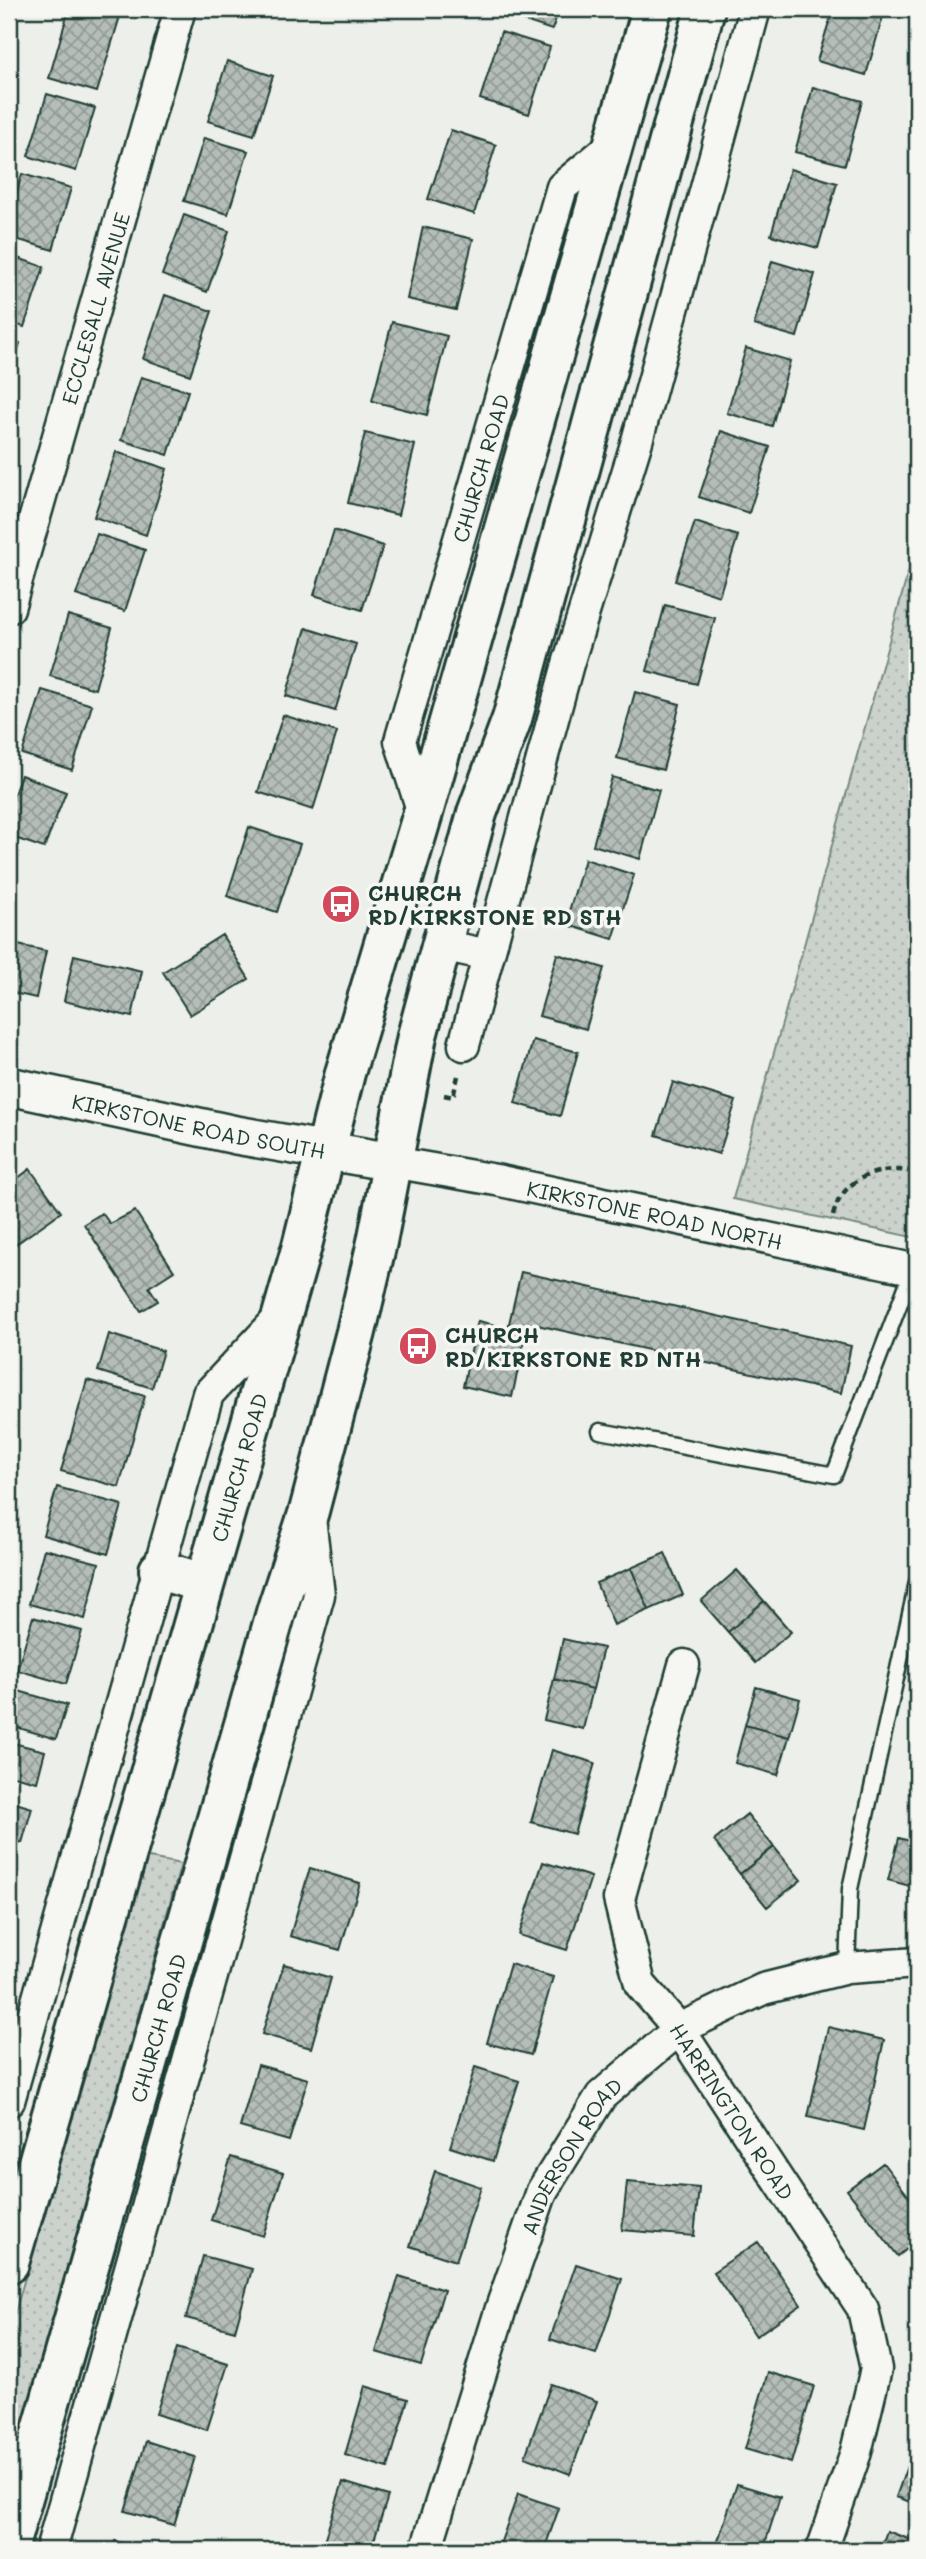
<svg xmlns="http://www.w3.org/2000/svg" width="926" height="2559" font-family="Mali,sans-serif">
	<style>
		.grass { fill: url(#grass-dots); stroke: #758880; stroke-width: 2 }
		.building { fill: url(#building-cross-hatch); stroke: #1f3d34; stroke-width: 2 }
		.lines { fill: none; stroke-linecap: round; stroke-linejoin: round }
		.service-casing { stroke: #1f3d34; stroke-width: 19 }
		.minor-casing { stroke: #1f3d34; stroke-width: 35 }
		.tertiary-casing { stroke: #1f3d34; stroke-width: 42 }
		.trunk-casing { stroke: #1f3d34; stroke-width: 44 }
		.path { stroke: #1f3d34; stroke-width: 4.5; stroke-dasharray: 7 5; stroke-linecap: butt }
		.service { stroke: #f6f6f2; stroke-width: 14 }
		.minor { stroke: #f6f6f2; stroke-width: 30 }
		.tertiary { stroke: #f6f6f2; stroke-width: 37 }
		.trunk { stroke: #f6f6f2; stroke-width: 38 }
		.labels { text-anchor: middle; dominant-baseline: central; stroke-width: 7; stroke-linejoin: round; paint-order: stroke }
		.street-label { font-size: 21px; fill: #1f3d34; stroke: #f6f6f2 }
		.poi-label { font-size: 21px; font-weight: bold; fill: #1f3d34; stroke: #f6f6f2; text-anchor: start }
	</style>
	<defs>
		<pattern id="grass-dots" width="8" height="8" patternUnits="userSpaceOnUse" patternTransform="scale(1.75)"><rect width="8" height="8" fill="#cbd2cc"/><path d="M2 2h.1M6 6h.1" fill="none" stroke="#aeb5b0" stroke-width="1.8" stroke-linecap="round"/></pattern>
		<pattern id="building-cross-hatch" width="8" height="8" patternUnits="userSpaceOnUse" patternTransform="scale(1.75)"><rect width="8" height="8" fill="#b4bdb8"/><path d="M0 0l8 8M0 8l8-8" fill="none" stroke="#929b96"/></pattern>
	</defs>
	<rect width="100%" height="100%" fill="#edefea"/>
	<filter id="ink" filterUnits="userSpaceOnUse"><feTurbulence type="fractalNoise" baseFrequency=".0143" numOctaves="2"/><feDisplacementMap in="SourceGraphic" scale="14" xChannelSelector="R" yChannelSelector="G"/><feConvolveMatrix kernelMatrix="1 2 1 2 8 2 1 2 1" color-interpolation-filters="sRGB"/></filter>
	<g filter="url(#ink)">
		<path class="grass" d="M 917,541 L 917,1238 L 733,1199 Z
			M 144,1857 L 181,1864 L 9,2473 L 9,2334 Z"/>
		<path class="building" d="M 69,9 L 104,9 L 121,13 L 97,92 L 49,78 Z
			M 505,9 L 559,9 L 552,30 L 503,14 Z
			M 833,9 L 870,9 L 884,13 L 866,75 L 817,61 Z
			M 501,32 L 550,47 L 529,114 L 480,99 Z
			M 227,61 L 273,76 L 254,135 L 208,121 Z
			M 813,87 L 862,101 L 845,165 L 795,152 Z
			M 47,94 L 95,108 L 76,171 L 28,156 Z
			M 451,130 L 496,145 L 474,214 L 428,199 Z
			M 204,138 L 248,151 L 228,214 L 184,201 Z
			M 790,169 L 837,183 L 818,248 L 771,235 Z
			M 22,174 L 71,188 L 53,250 L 9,237 L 9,219 Z
			M 184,215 L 229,231 L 207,292 L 162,275 Z
			M 423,227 L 473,239 L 456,310 L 407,299 Z
			M 9,255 L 44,267 L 24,327 L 9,322 Z
			M 772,261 L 815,274 L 797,337 L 754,325 Z
			M 165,295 L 212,311 L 190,375 L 143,359 Z
			M 392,322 L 447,336 L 427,415 L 372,401 Z
			M 9,339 L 20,343 L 9,380 Z
			M 746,348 L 790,361 L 772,426 L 727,413 Z
			M 141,377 L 188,391 L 168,455 L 121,440 Z
			M 721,431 L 770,447 L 749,513 L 699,497 Z
			M 365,433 L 415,445 L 398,515 L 348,503 Z
			M 116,452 L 167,469 L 146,535 L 94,517 Z
			M 695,522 L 738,536 L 719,596 L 675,581 Z
			M 334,530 L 383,546 L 362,610 L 314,595 Z
			M 97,534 L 145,550 L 125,611 L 76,595 Z
			M 665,605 L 715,618 L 697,684 L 647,671 Z
			M 68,615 L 112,628 L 95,689 L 50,676 Z
			M 306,628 L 356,644 L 335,711 L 286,696 Z
			M 42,690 L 92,705 L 72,770 L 22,754 Z
			M 635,692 L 680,704 L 663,770 L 617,758 Z
			M 283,715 L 337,732 L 313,810 L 258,792 Z
			M 21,775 L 66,792 L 44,848 L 9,836 L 9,808 Z
			M 612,777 L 659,790 L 640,859 L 593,845 Z
			M 249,827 L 300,844 L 277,912 L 227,896 Z
			M 585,859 L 634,875 L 613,939 L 565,924 Z
			M 222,935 L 249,979 L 190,1015 L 163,972 Z
			M 9,943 L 46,951 L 36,998 L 9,992 Z
			M 557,954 L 604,968 L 586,1029 L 539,1016 Z
			M 74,955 L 142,971 L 132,1017 L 64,1001 Z
			M 533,1040 L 578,1052 L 560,1116 L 515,1103 Z
			M 673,1082 L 736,1101 L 719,1154 L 656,1135 Z
			M 30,1169 L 61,1212 L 9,1249 L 9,1185 Z
			M 135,1211 L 174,1271 L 149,1287 L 158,1301 L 141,1311 L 84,1224 L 102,1213 L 110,1224 Z
			M 521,1272 L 851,1346 L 841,1393 L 528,1323 L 512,1397 L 463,1386 L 478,1321 L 508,1328 Z
			M 109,1334 L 163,1351 L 152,1388 L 98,1371 Z
			M 87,1380 L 145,1396 L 119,1487 L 61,1471 Z
			M 57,1487 L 122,1505 L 108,1554 L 43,1535 Z
			M 44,1549 L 99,1563 L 85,1619 L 29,1604 Z
			M 665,1553 L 683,1595 L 649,1610 L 631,1568 Z
			M 631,1568 L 649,1610 L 614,1625 L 596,1583 Z
			M 737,1570 L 764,1601 L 728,1632 L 701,1601 Z
			M 764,1601 L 791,1632 L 755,1663 L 728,1632 Z
			M 33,1617 L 82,1631 L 66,1684 L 17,1670 Z
			M 563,1639 L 603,1648 L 593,1689 L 554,1679 Z
			M 554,1679 L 593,1689 L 583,1729 L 544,1720 Z
			M 756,1687 L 800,1699 L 789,1737 L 745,1725 Z
			M 15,1690 L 67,1705 L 56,1739 L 9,1725 L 9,1711 Z
			M 745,1725 L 789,1737 L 778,1775 L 735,1763 Z
			M 9,1742 L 45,1751 L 37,1782 L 9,1775 Z
			M 552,1750 L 595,1763 L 574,1834 L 531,1822 Z
			M 9,1801 L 32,1808 L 22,1843 L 9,1839 Z
			M 747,1814 L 774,1847 L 740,1874 L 714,1841 Z
			M 899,1838 L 917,1843 L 917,1888 L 888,1880 Z
			M 774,1847 L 801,1880 L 767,1907 L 740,1874 Z
			M 543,1862 L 591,1877 L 567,1950 L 519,1935 Z
			M 9,1865 L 15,1867 L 9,1893 Z
			M 310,1868 L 360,1883 L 340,1950 L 290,1936 Z
			M 284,1964 L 331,1978 L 311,2048 L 262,2034 Z
			M 510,1964 L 553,1977 L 531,2055 L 487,2043 Z
			M 828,2027 L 884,2040 L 864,2130 L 808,2117 Z
			M 258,2065 L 308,2079 L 289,2141 L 240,2127 Z
			M 475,2067 L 519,2081 L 493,2161 L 450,2147 Z
			M 231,2157 L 283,2173 L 263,2236 L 211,2220 Z
			M 883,2163 L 917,2207 L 917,2241 L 898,2256 L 847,2190 Z
			M 435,2171 L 481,2187 L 456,2261 L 410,2246 Z
			M 627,2182 L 699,2188 L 694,2236 L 622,2230 Z
			M 758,2242 L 801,2305 L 756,2336 L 713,2272 Z
			M 203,2256 L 252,2269 L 235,2331 L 186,2318 Z
			M 576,2264 L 622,2279 L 596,2354 L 550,2339 Z
			M 399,2276 L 444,2290 L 421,2365 L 376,2352 Z
			M 177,2348 L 228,2364 L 207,2430 L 156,2414 Z
			M 768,2372 L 814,2386 L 791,2463 L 745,2449 Z
			M 551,2384 L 597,2401 L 570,2474 L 525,2457 Z
			M 365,2386 L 408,2399 L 388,2468 L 345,2455 Z
			M 917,2438 L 917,2504 L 896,2497 Z
			M 146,2441 L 195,2457 L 174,2525 L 125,2511 Z
			M 343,2482 L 388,2496 L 371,2550 L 321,2550 Z
			M 737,2484 L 780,2497 L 763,2550 L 715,2550 Z
			M 518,2494 L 559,2508 L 544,2550 L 498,2550 Z
			M 887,2531 L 917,2542 L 917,2550 L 880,2550 Z
			M 115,2541 L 147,2550 L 113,2550 Z"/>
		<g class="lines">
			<g class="service-casing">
				<path id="service" d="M 600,1431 L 834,1475 L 913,1269
					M 847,1968 L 850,1889 L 917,1582"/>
			</g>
			<g class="minor-casing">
				<g id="minor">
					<path id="s1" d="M 9,608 L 180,9"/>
					<path id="s2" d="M 423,813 L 400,741 L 562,187 L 615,143"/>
					<path d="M 442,945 L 488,955"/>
					<path d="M 464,1045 L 568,664 L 637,441 L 755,9"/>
					<path id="s3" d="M 392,1162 L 496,1180 L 917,1270"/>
					<path id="s4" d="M 684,1665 L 619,1899 L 640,1984 L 679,2029 L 863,2309 L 876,2369 L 856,2452 L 822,2550"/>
					<path d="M 9,2101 L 208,1394 L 280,1317"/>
					<path d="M 51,2550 L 319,1595 L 310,1518"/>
					<path id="s5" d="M 426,2550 L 502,2305 L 542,2191 L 601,2096 L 679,2029 L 763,1989 L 847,1968 L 917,1963"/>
				</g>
			</g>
			<g class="tertiary-casing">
				<g id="tertiary">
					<path id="s6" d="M 9,1086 L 236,1135 L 392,1162"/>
				</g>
			</g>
			<g class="trunk-casing">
				<g id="trunk">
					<path d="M 159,1570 L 203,1583"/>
					<path id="s7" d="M 9,2263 L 302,1246 L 345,1073 L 423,813 L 652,9"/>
					<path id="s8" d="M 9,2546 L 277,1609 L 309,1511 L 356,1332 L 377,1242 L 417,1036 L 477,813 L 512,719 L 705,9"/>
				</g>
			</g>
			<path class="path" d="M 444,1095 L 453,1097 L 458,1076
				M 833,1216 C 842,1176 881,1165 917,1172"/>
			<use href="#service" class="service"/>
			<use href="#minor" class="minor"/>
			<use href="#tertiary" class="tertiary"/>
			<use href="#trunk" class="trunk"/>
		</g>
	</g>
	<defs>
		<g id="bus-disc" transform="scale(2.0125)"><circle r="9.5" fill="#d1495b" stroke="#f6f6f2"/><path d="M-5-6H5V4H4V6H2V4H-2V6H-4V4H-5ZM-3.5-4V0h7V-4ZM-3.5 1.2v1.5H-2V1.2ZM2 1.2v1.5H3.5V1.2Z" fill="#fff"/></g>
	</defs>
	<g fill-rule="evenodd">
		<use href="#bus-disc" x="341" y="904"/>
		<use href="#bus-disc" x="418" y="1346"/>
	</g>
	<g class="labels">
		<g class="street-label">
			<text stroke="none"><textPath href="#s1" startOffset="312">ECCLESALL AVENUE</textPath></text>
			<text stroke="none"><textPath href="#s2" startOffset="360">CHURCH ROAD</textPath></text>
			<text stroke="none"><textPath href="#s6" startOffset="194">KIRKSTONE ROAD SOUTH</textPath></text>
			<text stroke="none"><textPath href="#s3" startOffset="268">KIRKSTONE ROAD NORTH</textPath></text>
			<text stroke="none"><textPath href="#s7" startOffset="828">CHURCH ROAD</textPath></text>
			<text stroke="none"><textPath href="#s8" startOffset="539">CHURCH ROAD</textPath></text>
			<text stroke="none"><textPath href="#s4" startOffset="488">HARRINGTON ROAD</textPath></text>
			<text stroke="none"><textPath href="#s5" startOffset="422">ANDERSON ROAD</textPath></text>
		</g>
		<g class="poi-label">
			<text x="368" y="892">CHURCH<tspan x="368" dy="24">RD/KIRKSTONE RD STH</tspan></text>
			<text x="445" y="1334">CHURCH<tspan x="445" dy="24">RD/KIRKSTONE RD NTH</tspan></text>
		</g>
	</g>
	<rect width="926" height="2559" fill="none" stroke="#f6f6f2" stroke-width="35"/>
	<rect x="18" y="18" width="891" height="2524" fill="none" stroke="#1f3d34" stroke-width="2.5" filter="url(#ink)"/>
</svg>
